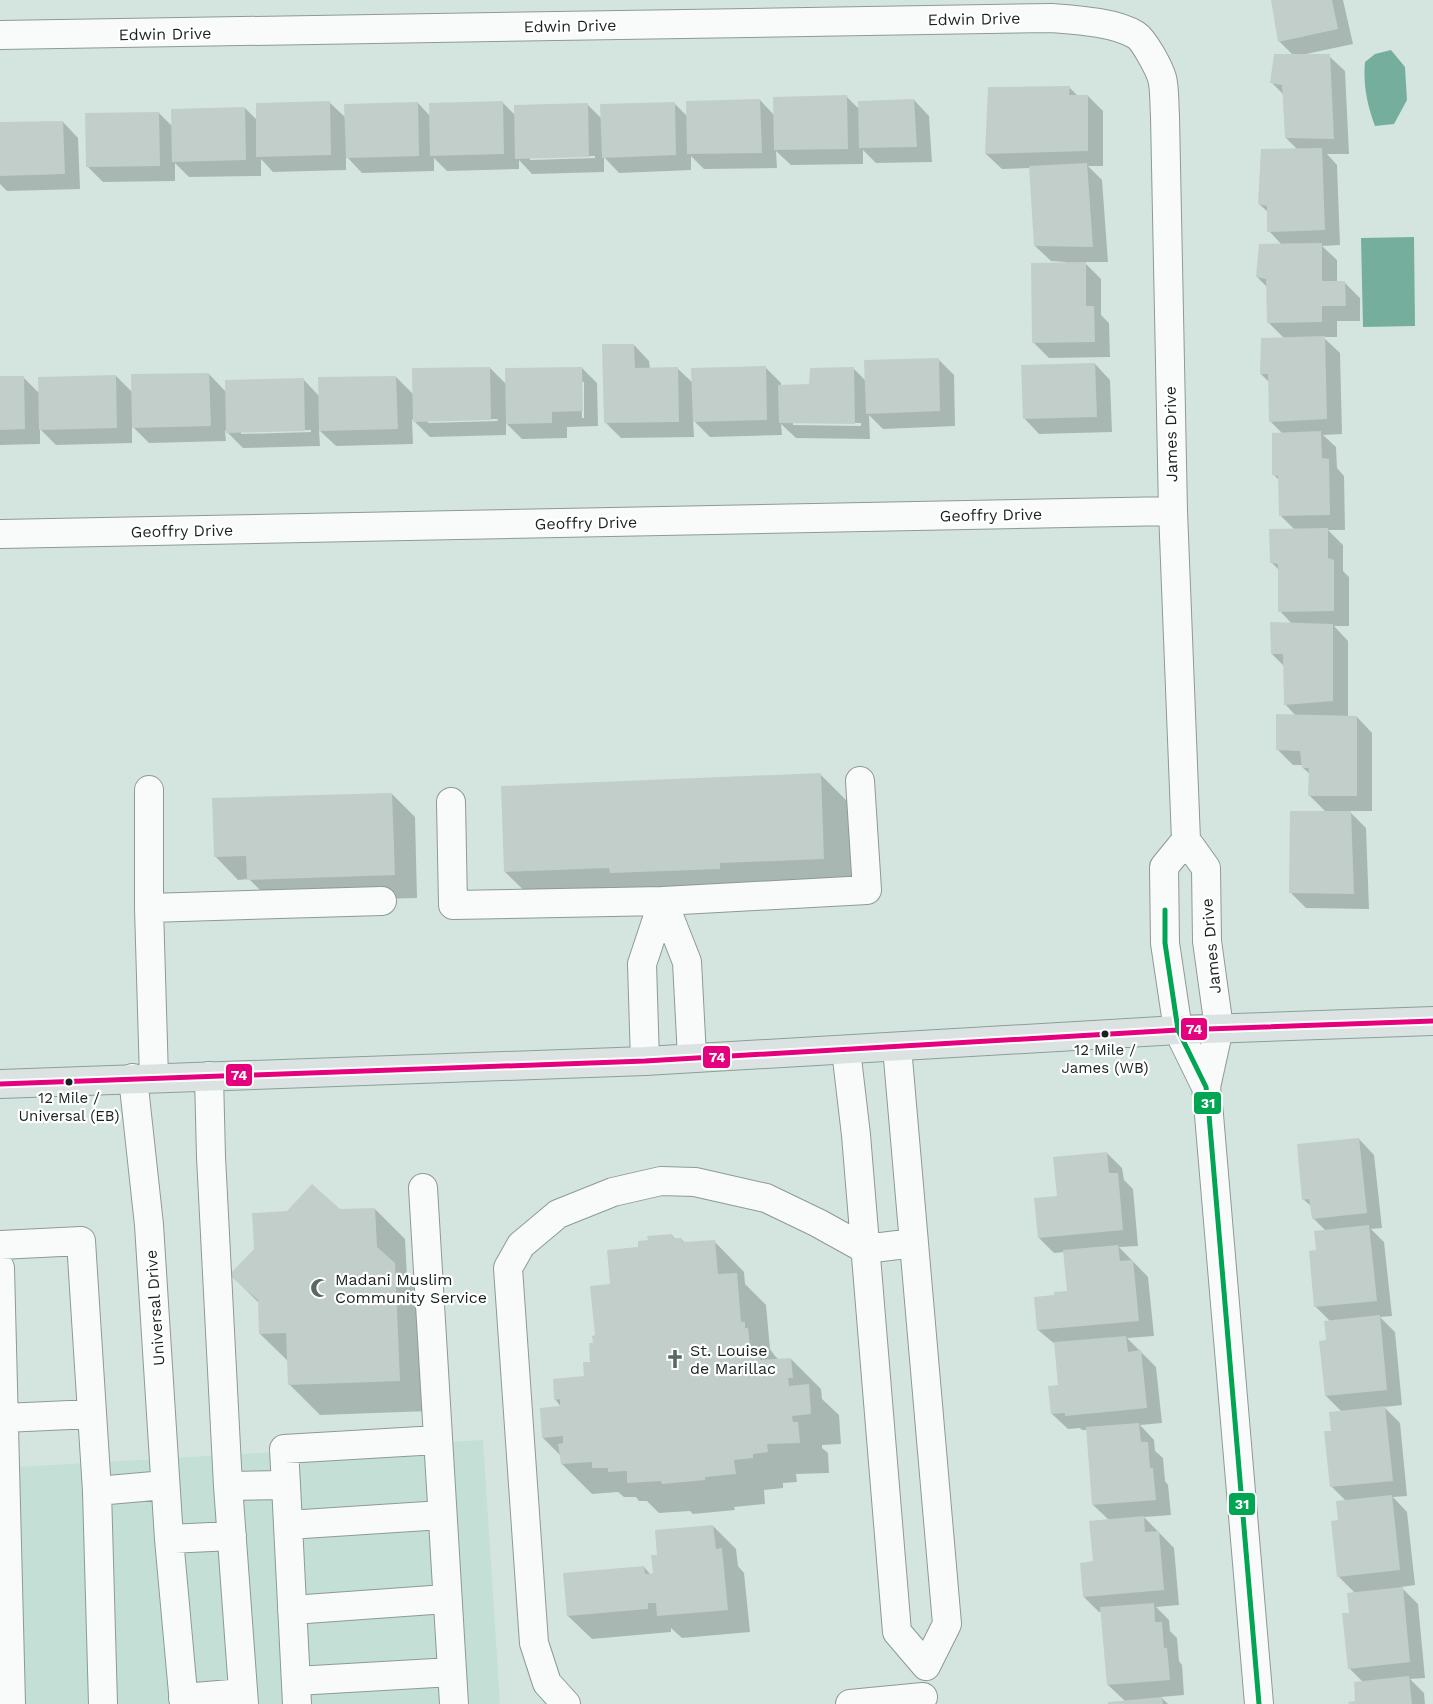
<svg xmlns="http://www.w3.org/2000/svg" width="1433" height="1704" font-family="'Work Sans',sans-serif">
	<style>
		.built { fill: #c4dfd5 }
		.water { fill: #76ae9d }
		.shadow { fill: #0003; fill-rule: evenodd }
		.building { fill: #c2ceca }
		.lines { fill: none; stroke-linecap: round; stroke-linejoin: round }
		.minor-casing { stroke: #8d9a95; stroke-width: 30 }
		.major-casing { stroke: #8a9f99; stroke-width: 30 }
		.minor { stroke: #f9fbfa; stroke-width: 28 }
		.major { stroke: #dae3e1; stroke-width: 28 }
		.bus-1-casing { stroke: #fff; stroke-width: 9 }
		.bus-2-casing { stroke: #fff; stroke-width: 9 }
		.bus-1 { stroke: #e5007d; stroke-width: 5 }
		.bus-2 { stroke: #00a651; stroke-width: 5 }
		.bus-dot { fill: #18231f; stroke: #fff; stroke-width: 2 }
		.labels { text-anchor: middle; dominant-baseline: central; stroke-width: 4.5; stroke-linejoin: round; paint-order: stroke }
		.bus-label { font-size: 15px; fill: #18231f; stroke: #fff }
		.street-label { font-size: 16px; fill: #18231f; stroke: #fff }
		.poi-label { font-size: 16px; fill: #18231f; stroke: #fff; text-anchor: start }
		.line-badge { stroke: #fff; stroke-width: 2 }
		.badge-label { font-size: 14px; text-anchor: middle; font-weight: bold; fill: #fff }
	</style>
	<rect width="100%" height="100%" fill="#d4e5df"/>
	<path class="built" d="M 483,1440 L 500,1704 L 0,1704 L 0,1468 Z"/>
	<path class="water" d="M 1391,50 L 1405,67 L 1407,100 L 1394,124 L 1375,126 C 1367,104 1363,85 1365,62 L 1375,54 Z
		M 1414,237 L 1415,326 L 1363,327 L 1361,238 Z"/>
	<path class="shadow" d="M 1272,0 L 1343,0 L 1353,44 L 1306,54 L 1329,56 L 1345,71 L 1349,154 L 1327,154 L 1337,165 L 1340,245 L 1322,246 L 1337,260 L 1337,283 L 1345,283 L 1360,298 L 1360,321 L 1337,321 L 1337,337 L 1323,337 L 1340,353 L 1342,434 L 1323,435 L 1336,447 L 1337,468 L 1344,476 L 1345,530 L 1328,530 L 1343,545 L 1343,571 L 1349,577 L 1349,626 L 1334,626 L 1348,641 L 1348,717 L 1357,717 L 1372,733 L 1372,811 L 1349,811 L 1366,828 L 1369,909 L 1306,908 L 1291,893 L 1326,812 L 1309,795 L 1310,774 L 1303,768 L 1303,765 L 1293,765 L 1277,749 L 1296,716 L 1285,704 L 1285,667 L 1272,654 L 1292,624 L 1280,611 L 1280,571 L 1271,562 L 1295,530 L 1280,515 L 1280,481 L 1273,474 L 1283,434 L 1270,421 L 1270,383 L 1261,374 L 1284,338 L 1268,322 L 1267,287 L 1257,277 L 1282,245 L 1269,231 L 1269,213 L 1259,204 L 1298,150 L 1286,138 L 1284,95 L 1272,83 L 1293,55 L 1279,41 Z
		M 1069,87 L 1078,96 L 1088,96 L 1103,111 L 1103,166 L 1088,166 L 1102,180 L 1108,262 L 1084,262 L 1101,279 L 1101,315 L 1109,323 L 1110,357 L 1049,358 L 1033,342 L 1066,262 L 1051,261 L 1035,246 L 1030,168 L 1002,169 L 986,154 Z
		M 846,96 L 860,110 L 914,100 L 929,116 L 932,162 L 876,163 L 863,150 L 863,164 L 791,165 L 776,151 L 777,168 L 704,169 L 691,156 L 691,170 L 619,173 L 604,157 L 604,172 L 532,174 L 519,160 L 519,169 L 447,171 L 434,158 L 434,171 L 362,173 L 346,156 L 346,170 L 273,172 L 261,159 L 261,176 L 189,177 L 175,163 L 175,181 L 103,182 L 88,167 L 159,113 L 173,127 L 245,108 L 257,120 L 330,103 L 346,118 L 418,103 L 430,116 L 502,102 L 515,115 L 587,104 L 602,119 L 674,103 L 688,117 L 760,100 L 774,115 ZM 595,156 L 595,158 L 530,160 L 530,157 Z
		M 63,122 L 78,138 L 80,189 L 7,191 L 0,184 L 0,123 Z
		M 634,345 L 649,361 L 650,369 L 677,368 L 693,383 L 765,367 L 781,383 L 781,386 L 810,385 L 853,368 L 866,381 L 938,359 L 954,375 L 955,426 L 883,429 L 869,415 L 870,439 L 796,438 L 781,424 L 782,435 L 710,437 L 693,420 L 694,437 L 621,438 L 605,422 ZM 793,422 L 861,423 L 861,426 L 793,425 Z
		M 1095,364 L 1110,380 L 1112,432 L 1039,434 L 1024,418 Z
		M 490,368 L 506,384 L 582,368 L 597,383 L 598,426 L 567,427 L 567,438 L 522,439 L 506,423 L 506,435 L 430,437 L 412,419 L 413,444 L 336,446 L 319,430 L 320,446 L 243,448 L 225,430 L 226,441 L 149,443 L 132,426 L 132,443 L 56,445 L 40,429 L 40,444 L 0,445 L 0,377 L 23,377 L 39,393 L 116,376 L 133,393 L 209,374 L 226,392 L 303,379 L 319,396 L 396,377 L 414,395 ZM 581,382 L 584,382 L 584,418 L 582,418 ZM 497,419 L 498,421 L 428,423 L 428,420 ZM 311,430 L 311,432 L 241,434 L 241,431 Z
		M 820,774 L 850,804 L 854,888 L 536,902 L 505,872 Z
		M 392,794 L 415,817 L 417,898 L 272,902 L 249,879 L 238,880 L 215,856 Z
		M 1359,1139 L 1374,1155 L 1382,1228 L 1371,1229 L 1384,1242 L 1392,1316 L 1380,1317 L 1395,1332 L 1402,1405 L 1384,1407 L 1400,1423 L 1407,1496 L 1393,1497 L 1407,1512 L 1415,1585 L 1401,1587 L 1418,1604 L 1425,1678 L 1410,1679 L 1424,1693 L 1425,1704 L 1350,1704 L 1357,1702 L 1363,1682 L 1349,1668 L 1350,1614 L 1355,1593 L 1338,1576 L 1340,1521 L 1346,1501 L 1331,1486 L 1342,1412 L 1326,1396 L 1327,1341 L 1330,1321 L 1316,1307 L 1317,1251 L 1326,1231 L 1313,1218 L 1312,1207 L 1303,1199 Z
		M 1107,1153 L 1122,1168 L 1124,1180 L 1133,1189 L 1138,1246 L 1119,1247 L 1148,1277 L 1154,1336 L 1127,1338 L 1156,1367 L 1162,1423 L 1140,1425 L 1154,1440 L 1155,1451 L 1163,1458 L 1165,1481 L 1168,1485 L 1171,1515 L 1144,1517 L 1174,1548 L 1179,1605 L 1156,1607 L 1169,1620 L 1170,1631 L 1177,1638 L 1179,1661 L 1182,1665 L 1184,1695 L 1161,1697 L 1168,1704 L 1109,1704 L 1125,1701 L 1108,1685 L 1102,1612 L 1099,1612 L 1084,1597 L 1109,1520 L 1093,1505 L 1087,1430 L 1082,1430 L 1080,1428 L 1068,1429 L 1052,1414 L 1059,1386 L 1056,1345 L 1038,1330 L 1055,1296 L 1068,1292 L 1064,1252 L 1054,1253 L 1039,1238 L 1058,1197 Z
		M 375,1209 L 405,1239 L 407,1277 L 425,1295 L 430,1411 L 320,1415 L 290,1385 L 289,1362 L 260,1334 L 259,1303 L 231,1275 L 340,1210 Z
		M 672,1235 L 676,1240 L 681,1239 L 685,1243 L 714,1241 L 744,1272 L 745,1284 L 766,1305 L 770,1349 L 775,1356 L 779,1360 L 791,1359 L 821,1389 L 822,1399 L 839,1415 L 841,1444 L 822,1445 L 822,1448 L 828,1453 L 829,1473 L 796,1474 L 797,1482 L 783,1483 L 783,1488 L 764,1490 L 765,1504 L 734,1507 L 735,1510 L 693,1514 L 690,1511 L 659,1513 L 647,1501 L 639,1501 L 636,1497 L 624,1497 L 618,1492 L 592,1494 L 562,1464 L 561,1456 L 543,1438 L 561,1407 L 555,1399 L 585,1378 L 592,1363 L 596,1336 L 611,1286 L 640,1248 Z
		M 713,1526 L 736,1549 L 738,1566 L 744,1573 L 750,1632 L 682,1638 L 671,1628 L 671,1632 L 592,1639 L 568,1616 L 564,1574 L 644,1567 L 651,1575 L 654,1574 L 659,1556 Z"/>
	<path class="building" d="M 1271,0 L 1332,0 L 1338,29 L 1278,42 Z
		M 1274,54 L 1330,54 L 1334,139 L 1285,138 L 1282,85 L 1270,83 Z
		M 1070,86 L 1069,95 L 1088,95 L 1088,151 L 985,154 L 988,87 Z
		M 847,95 L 848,149 L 774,150 L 773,97 Z
		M 760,99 L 762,153 L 687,154 L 686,101 Z
		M 914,99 L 917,147 L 859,148 L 858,101 Z
		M 330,101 L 331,155 L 256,157 L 256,103 Z
		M 503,101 L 504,154 L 430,156 L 429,103 Z
		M 418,102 L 419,156 L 346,158 L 344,104 Z
		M 675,102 L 676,155 L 602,158 L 600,104 Z
		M 588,103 L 589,157 L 515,159 L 514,105 Z
		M 245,107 L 246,160 L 172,162 L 171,109 Z
		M 159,112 L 160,166 L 86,167 L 85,113 Z
		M 63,121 L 65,174 L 0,176 L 0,122 Z
		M 1322,148 L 1325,230 L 1267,232 L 1267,206 L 1258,204 L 1261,149 Z
		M 1087,163 L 1093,247 L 1034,246 L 1029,166 Z
		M 1322,243 L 1322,281 L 1345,281 L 1346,306 L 1322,306 L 1322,322 L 1267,323 L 1266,279 L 1256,277 L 1259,244 Z
		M 1086,262 L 1086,306 L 1094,306 L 1095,342 L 1032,343 L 1031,263 Z
		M 1325,336 L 1327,419 L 1269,422 L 1268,374 L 1260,374 L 1261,338 Z
		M 602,344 L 634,344 L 635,368 L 678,367 L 679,422 L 604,423 Z
		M 939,358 L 940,411 L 866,414 L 864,360 Z
		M 1095,363 L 1097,417 L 1023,419 L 1021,365 Z
		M 766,366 L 767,420 L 693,422 L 691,368 Z
		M 490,367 L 491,420 L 413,422 L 412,368 Z
		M 582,367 L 583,411 L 552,412 L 552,423 L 506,424 L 505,368 Z
		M 854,367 L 855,424 L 779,423 L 778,385 L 809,384 L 810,368 Z
		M 209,373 L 211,426 L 132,428 L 131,374 Z
		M 116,375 L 117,428 L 39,430 L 38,377 Z
		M 0,376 L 24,376 L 25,429 L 0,430 Z
		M 396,376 L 398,429 L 319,431 L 318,377 Z
		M 304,378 L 305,431 L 226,433 L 225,380 Z
		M 1321,431 L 1322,458 L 1329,459 L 1330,515 L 1279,516 L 1278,476 L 1272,475 L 1272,433 Z
		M 1328,528 L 1328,558 L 1334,560 L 1334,611 L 1278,612 L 1278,564 L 1270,563 L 1269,529 Z
		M 1270,622 L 1333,624 L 1333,701 L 1284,705 L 1283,654 L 1271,654 Z
		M 1276,714 L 1357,716 L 1357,796 L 1308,796 L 1309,768 L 1302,768 L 1300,751 L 1276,750 Z
		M 821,773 L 824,859 L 720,863 L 720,869 L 610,873 L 609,868 L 504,872 L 501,786 Z
		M 392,793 L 395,875 L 247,880 L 246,856 L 214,857 L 212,798 Z
		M 1290,811 L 1351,811 L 1354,894 L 1289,893 Z
		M 1359,1138 L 1367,1213 L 1312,1219 L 1309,1199 L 1302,1200 L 1297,1144 Z
		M 1107,1152 L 1109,1173 L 1118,1173 L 1123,1230 L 1038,1238 L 1034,1198 L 1057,1196 L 1053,1157 Z
		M 312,1184 L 340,1209 L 375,1208 L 377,1247 L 395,1263 L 400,1381 L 288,1385 L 286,1333 L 259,1334 L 258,1300 L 229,1275 L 254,1249 L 252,1213 L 287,1211 Z
		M 1369,1225 L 1377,1301 L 1314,1307 L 1309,1251 L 1316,1250 L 1314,1231 Z
		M 672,1234 L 673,1238 L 682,1238 L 682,1242 L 715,1240 L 718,1274 L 737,1273 L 741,1322 L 745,1322 L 745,1328 L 748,1328 L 750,1346 L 758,1346 L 760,1360 L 791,1358 L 793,1378 L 788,1378 L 789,1386 L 809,1384 L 811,1414 L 792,1416 L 793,1422 L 798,1422 L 800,1443 L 767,1444 L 768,1452 L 753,1454 L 753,1458 L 734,1460 L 736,1474 L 705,1477 L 705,1480 L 662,1484 L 661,1481 L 627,1483 L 627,1471 L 608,1472 L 608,1468 L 592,1468 L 592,1462 L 561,1464 L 558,1444 L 563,1443 L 563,1436 L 542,1438 L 540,1408 L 560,1406 L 560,1399 L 554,1400 L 553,1379 L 584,1376 L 583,1362 L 590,1362 L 589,1343 L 593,1343 L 592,1336 L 595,1335 L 590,1286 L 610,1284 L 607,1250 L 638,1247 L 638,1241 L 648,1240 L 647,1236 Z
		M 1118,1245 L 1120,1261 L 1133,1260 L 1139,1321 L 1037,1330 L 1034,1297 L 1054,1295 L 1054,1292 L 1067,1291 L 1063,1250 Z
		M 1380,1315 L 1387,1390 L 1325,1396 L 1319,1341 L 1326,1340 L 1324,1321 Z
		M 1126,1336 L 1128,1352 L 1141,1350 L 1147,1408 L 1065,1416 L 1065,1413 L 1051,1414 L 1048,1386 L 1058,1385 L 1054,1342 Z
		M 1385,1406 L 1393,1481 L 1330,1487 L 1324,1431 L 1331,1431 L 1329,1412 Z
		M 1139,1423 L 1141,1442 L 1148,1442 L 1150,1468 L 1153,1468 L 1156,1500 L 1092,1505 L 1086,1427 Z
		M 1392,1495 L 1400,1570 L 1337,1577 L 1331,1521 L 1338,1520 L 1336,1501 Z
		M 1144,1516 L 1145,1532 L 1159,1531 L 1164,1590 L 1083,1597 L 1080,1563 L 1093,1561 L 1089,1521 Z
		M 713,1525 L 716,1549 L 722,1548 L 728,1610 L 657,1616 L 656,1603 L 648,1603 L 648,1609 L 567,1616 L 563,1573 L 644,1566 L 645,1574 L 653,1573 L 651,1555 L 657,1555 L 655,1530 Z
		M 1403,1587 L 1410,1662 L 1348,1669 L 1342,1613 L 1349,1613 L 1347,1593 Z
		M 1154,1603 L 1155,1622 L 1162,1622 L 1164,1648 L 1167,1648 L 1170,1680 L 1107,1685 L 1100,1607 Z
		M 1409,1676 L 1412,1704 L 1349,1704 L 1348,1702 L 1355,1701 L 1354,1682 Z
		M 1162,1697 L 1163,1704 L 1108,1704 L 1108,1702 Z"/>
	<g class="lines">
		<g class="minor-casing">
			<path id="minor" d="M 0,35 L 1052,18 C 1077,20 1114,22 1136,35 C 1144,40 1159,68 1162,78 C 1165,89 1164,104 1165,116 L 1173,511 L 1186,840
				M 0,534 L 1173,511
				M 149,790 L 149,908 L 154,1078
				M 451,802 L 453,905 L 663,901 L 642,964 L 645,1061
				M 149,908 L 382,901
				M 846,1050 L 856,1135 L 897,1632 L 926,1666 L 947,1624 L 897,1047
				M 692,1057 L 687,962 L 663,901 L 867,890 L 860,781
				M 209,1076 L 211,1157 L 228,1486 L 244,1704
				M 133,1078 L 149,1225 L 169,1539 L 184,1704
				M 1206,1087 L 1219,1028 L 1207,941 L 1206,868 L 1186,840 L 1164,867 L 1165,943 L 1178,1030 L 1206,1087 L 1209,1115 L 1259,1704
				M 423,1188 L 454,1704
				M 0,1245 L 81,1241 L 97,1491
				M 0,1268 L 11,1704
				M 4,1418 L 92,1414
				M 286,1485 L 284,1449 L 437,1440
				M 228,1486 L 286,1485 L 297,1704
				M 288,1525 L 442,1515
				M 169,1539 L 232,1536
				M 292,1610 L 446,1599
				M 296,1681 L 452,1672
				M 183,1698 L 243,1693
				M 103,1704 L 97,1491 L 165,1485
				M 566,1704 L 547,1683 L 534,1643 L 508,1268 L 521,1245 L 558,1214 L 613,1192 L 661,1181 L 695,1182 L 766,1198 L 818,1223 L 865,1249 L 914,1243
				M 850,1704 L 923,1697"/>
		</g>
		<g class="major-casing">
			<path id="major" d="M 0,1084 L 645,1061 L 1178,1030 L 1433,1021"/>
		</g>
		<use href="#minor" class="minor"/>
		<use href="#major" class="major"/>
		<g class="bus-1-casing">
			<path id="bus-1" d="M 0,1084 L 645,1061 L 1178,1030 L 1433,1021"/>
		</g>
		<g class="bus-2-casing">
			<path id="bus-2" d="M 1165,910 L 1165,943 L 1178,1030 L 1206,1087 L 1209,1115 L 1259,1704"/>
		</g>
		<use href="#bus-1" class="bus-1"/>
		<use href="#bus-2" class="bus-2"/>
	</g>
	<defs>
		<g id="mosque-bare" transform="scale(1.5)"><path d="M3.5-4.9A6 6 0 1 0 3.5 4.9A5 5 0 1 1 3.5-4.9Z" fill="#5a6762" stroke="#fff" stroke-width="2.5" paint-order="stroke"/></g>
		<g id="church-bare" transform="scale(1.5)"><path d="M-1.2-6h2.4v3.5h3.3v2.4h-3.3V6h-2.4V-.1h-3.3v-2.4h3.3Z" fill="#5a6762" stroke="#fff" stroke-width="2.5" paint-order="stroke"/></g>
	</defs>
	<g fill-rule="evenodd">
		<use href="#mosque-bare" x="320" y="1288"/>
		<use href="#church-bare" x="675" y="1359"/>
	</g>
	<g class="bus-dot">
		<circle cx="1105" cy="1034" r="4.5"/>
		<circle cx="69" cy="1082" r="4.5"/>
	</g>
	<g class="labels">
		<g class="bus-label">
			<text x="1105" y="1050">12 Mile /<tspan x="1105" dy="18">James (WB)</tspan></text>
			<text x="69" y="1098">12 Mile /<tspan x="69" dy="18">Universal (EB)</tspan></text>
		</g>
		<g class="street-label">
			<text transform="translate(974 19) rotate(-1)">Edwin Drive</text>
			<text transform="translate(570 26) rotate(-1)">Edwin Drive</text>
			<text transform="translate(165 34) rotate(-1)">Edwin Drive</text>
			<text transform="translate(1171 434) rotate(-91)">James Drive</text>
			<text transform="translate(991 515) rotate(-1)">Geoffry Drive</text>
			<text transform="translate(586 523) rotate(-1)">Geoffry Drive</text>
			<text transform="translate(182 531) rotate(-1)">Geoffry Drive</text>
			<text transform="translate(1211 946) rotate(-95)">James Drive</text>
			<text transform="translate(155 1308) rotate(-94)">Universal Drive</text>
		</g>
		<g class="poi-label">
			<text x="335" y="1279">Madani Muslim<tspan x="335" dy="18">Community Service</tspan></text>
			<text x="690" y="1350">St. Louise<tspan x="690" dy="18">de Marillac</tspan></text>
		</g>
	</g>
	<g class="line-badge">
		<rect x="1180" y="1017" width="28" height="24" rx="5" fill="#e5007d"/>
		<rect x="702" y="1045" width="29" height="24" rx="5" fill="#e5007d"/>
		<rect x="225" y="1063" width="28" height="24" rx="5" fill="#e5007d"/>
		<rect x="1193" y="1091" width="29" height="24" rx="5" fill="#00a651"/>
		<rect x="1228" y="1492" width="28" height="24" rx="5" fill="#00a651"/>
	</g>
	<g class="badge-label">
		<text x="1194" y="1034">74</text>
		<text x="717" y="1062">74</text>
		<text x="239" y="1080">74</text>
		<text x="1208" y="1108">31</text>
		<text x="1242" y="1509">31</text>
	</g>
</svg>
